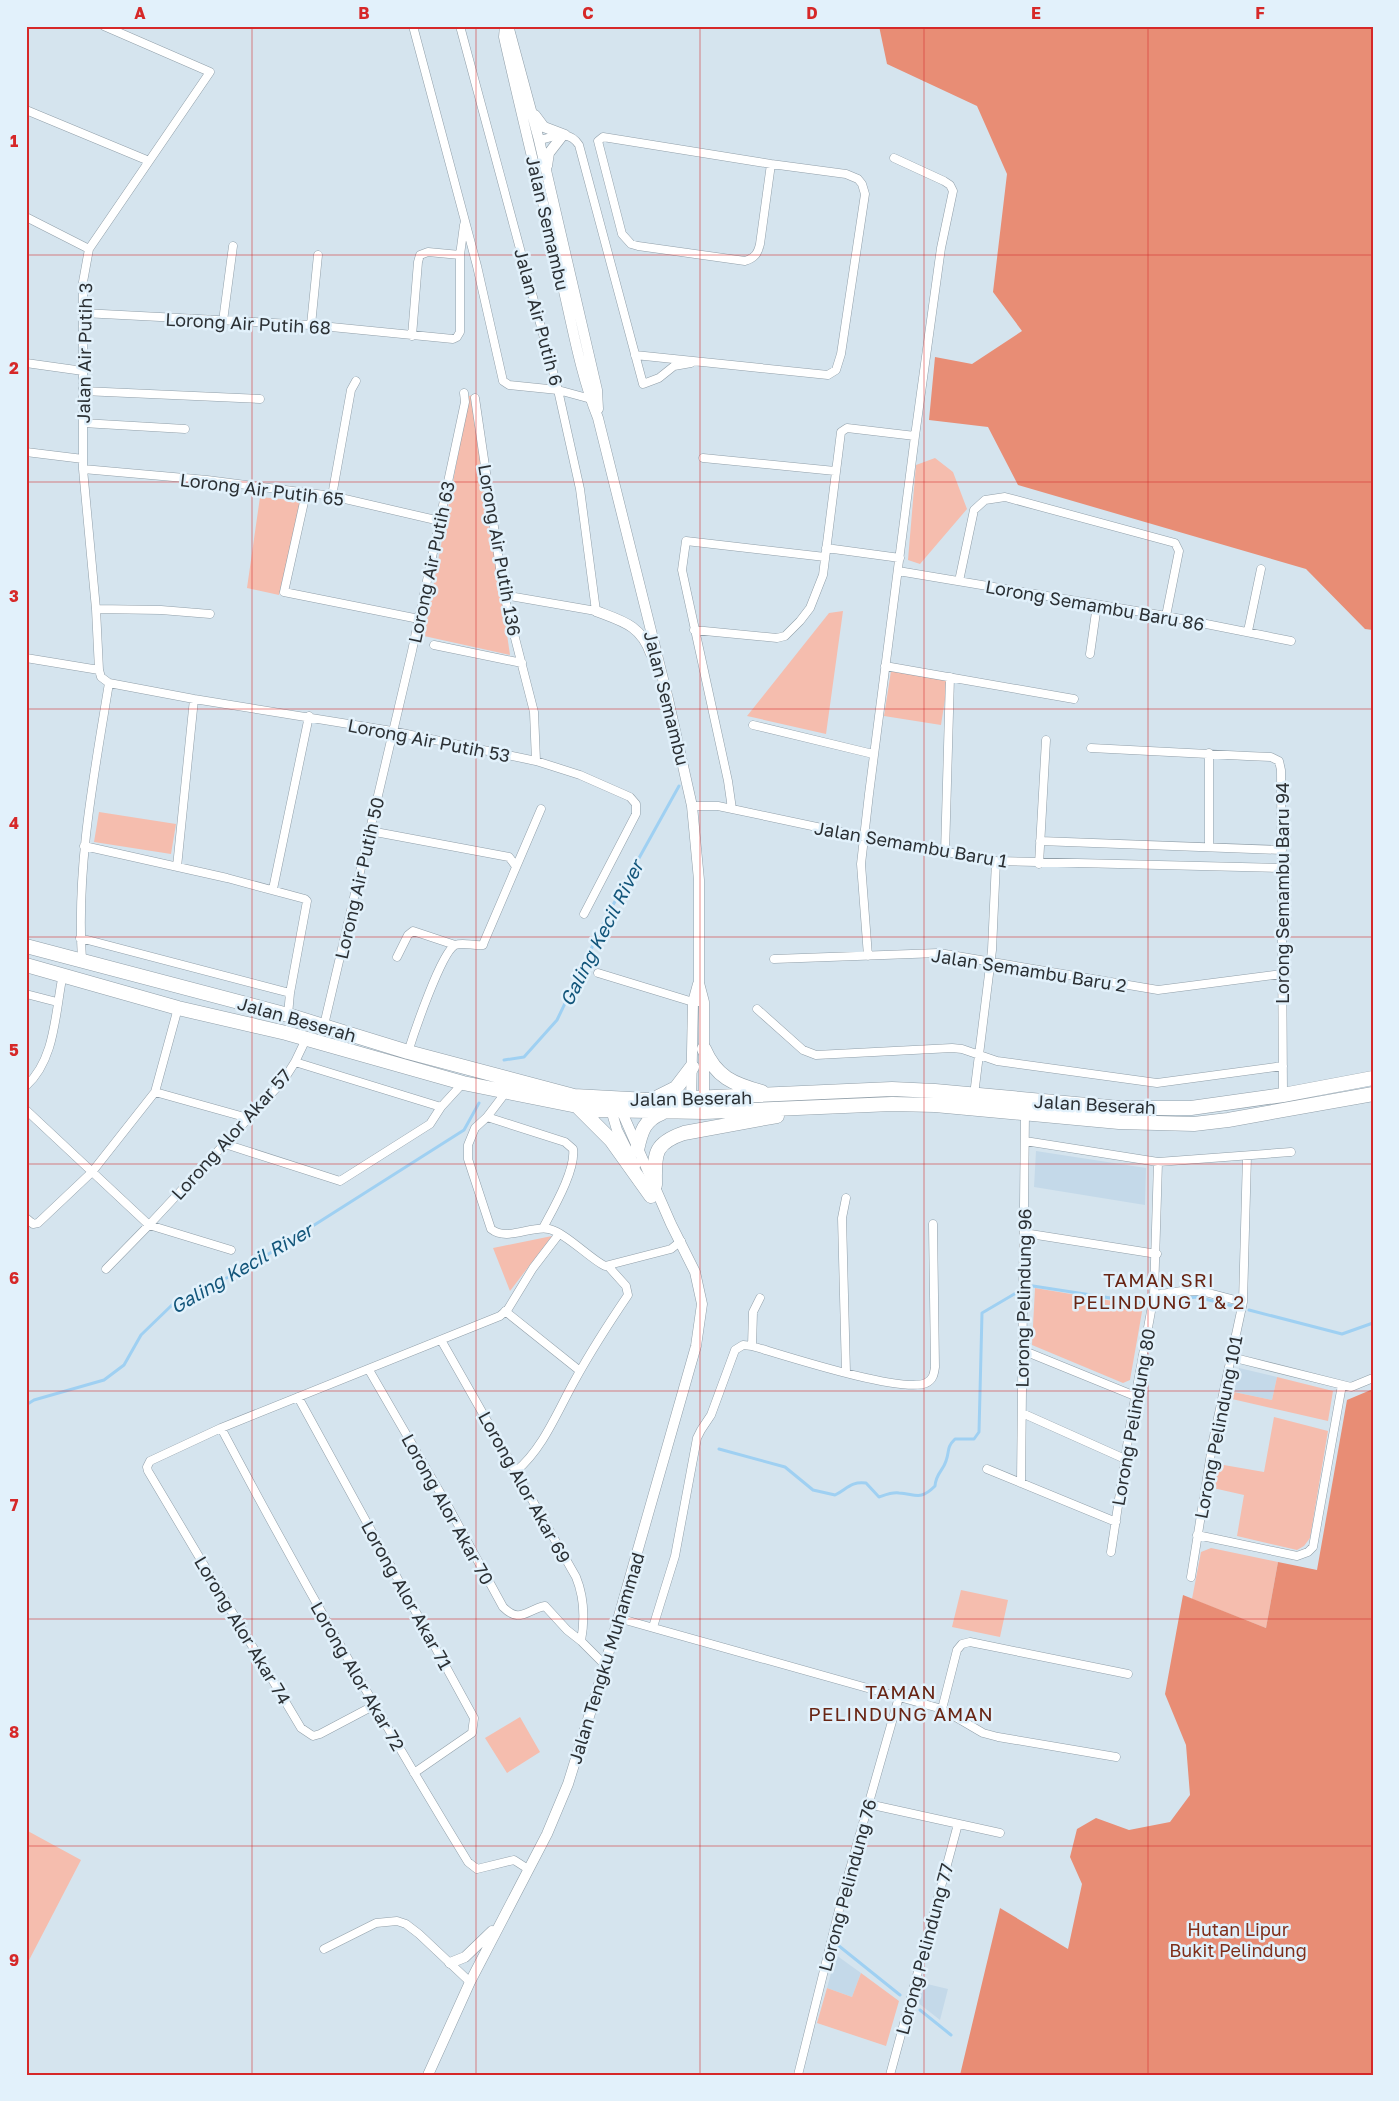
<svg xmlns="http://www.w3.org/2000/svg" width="1399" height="2101" font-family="'Golos Text',sans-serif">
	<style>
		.built { fill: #c4d9e9 }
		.green { fill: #f5bdae }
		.forest { fill: #e88d75 }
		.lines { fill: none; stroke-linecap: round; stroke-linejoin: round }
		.stream { stroke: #9fd0f2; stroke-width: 3 }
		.street-casing { stroke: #919fa9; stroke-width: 9 }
		.secondary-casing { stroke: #919fa9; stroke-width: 11 }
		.highway-casing { stroke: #919fa9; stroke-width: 15 }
		.street { stroke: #fff; stroke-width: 8 }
		.secondary { stroke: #fff; stroke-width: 10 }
		.highway { stroke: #fff; stroke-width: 14 }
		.grid { fill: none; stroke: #d62828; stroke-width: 1; stroke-opacity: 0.55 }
		.labels { text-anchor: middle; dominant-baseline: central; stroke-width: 5; stroke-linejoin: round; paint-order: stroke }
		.street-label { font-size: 18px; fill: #2b3034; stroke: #e2f1fb }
		.park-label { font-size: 18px; fill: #7f2e19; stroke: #e2f1fb }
		.water-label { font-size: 19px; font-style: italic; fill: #12557a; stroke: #e2f1fb }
		.neighbourhood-label { font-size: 19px; letter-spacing: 1px; fill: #682514; stroke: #e2f1fb }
		.neatline { fill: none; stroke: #d62828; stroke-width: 2 }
		.grid-label { font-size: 16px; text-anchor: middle; font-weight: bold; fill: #d62828 }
	</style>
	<rect width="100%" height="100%" fill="#d5e4ee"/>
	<path class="built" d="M 1036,1151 L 1146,1168 L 1145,1205 L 1034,1187 Z
		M 1239,1368 L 1277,1377 L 1272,1400 L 1234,1392 Z
		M 836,1955 L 861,1973 L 852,1997 L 827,1988 Z
		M 923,1983 L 948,1989 L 940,2020 L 917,2002 Z"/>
	<path class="green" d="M 472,395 L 510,655 L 424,636 L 469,396 Z
		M 935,458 L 953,472 L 967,509 L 920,564 L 908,560 L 916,465 Z
		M 260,497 L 301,501 L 279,595 L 247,588 Z
		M 843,611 L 826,734 L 747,716 L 829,613 Z
		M 891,671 L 948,680 L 941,725 L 884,716 Z
		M 99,812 L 176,824 L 171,854 L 94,842 Z
		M 552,1236 L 510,1291 L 493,1248 Z
		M 1035,1288 L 1143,1306 L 1130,1380 L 1123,1383 L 1032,1345 Z
		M 1277,1377 L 1333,1391 L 1328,1421 L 1232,1399 L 1234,1392 L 1272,1400 Z
		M 1274,1417 L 1328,1431 L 1310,1538 L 1304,1546 L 1297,1550 L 1237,1536 L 1244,1495 L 1213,1488 L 1218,1464 L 1264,1472 Z
		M 1211,1548 L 1278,1562 L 1266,1628 L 1192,1599 L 1201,1552 Z
		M 961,1590 L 1008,1600 L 1000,1637 L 952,1627 Z
		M 520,1717 L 540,1752 L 507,1773 L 485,1738 Z
		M 26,1830 L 81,1860 L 26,1966 Z
		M 861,1973 L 899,2001 L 886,2046 L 817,2023 L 827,1988 L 852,1997 Z"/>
	<path class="forest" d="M 879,26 L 1373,26 L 1373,630 L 1365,629 L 1306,569 L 1018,485 L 988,427 L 929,420 L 935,357 L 972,364 L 1022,331 L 993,292 L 1007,174 L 977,106 L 887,64 Z
		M 1373,1389 L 1373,2075 L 960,2075 L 1000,1908 L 1068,1949 L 1082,1884 L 1070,1857 L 1077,1829 L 1096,1818 L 1129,1830 L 1170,1822 L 1190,1795 L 1186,1745 L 1165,1694 L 1183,1595 L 1266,1628 L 1278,1562 L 1317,1570 L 1347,1400 Z"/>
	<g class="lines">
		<path class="stream" d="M 504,1060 L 524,1057 L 557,1020 L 608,914 L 679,786
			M 1033,1286 L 1143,1303
			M 1161,1301 L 1197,1297 L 1233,1306
			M 1249,1310 L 1342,1334 L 1373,1323
			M 26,1405 L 34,1400 L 104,1380 L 124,1365 L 141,1335 L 173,1304 L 245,1269 L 464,1130 L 479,1103
			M 719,1449 L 785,1467 L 813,1490 L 835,1495 C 847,1489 851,1481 866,1483 L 879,1497 C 885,1495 892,1492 899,1493 C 916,1494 920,1501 935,1486 C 936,1473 943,1471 946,1461 C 950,1450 946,1448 955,1439 L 974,1439 L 979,1432 L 982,1313 L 1016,1293
			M 839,1946 L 900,1995
			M 920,2010 L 951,2035"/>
		<g class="street-casing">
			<path id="street" d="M 104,26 L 210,72 L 89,249 L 83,282 L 83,469 L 96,609 L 99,670 L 101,677 L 109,683 L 194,699 L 392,731 L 536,761 L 580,775 L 630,797 L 636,804 L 636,814 L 584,914
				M 413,26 L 477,266 L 503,381 L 509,385 L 558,390 L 591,399
				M 460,26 L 558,390 L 580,489 L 596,611 L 504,595
				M 26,110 L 149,161
				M 539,140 C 554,137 569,129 579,145 L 643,384 L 659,378 L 674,366 L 691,363
				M 26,217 L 89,249
				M 460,255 L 464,225
				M 83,313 L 311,325 L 453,339 L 457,337 L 460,332 L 460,255 L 428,252 L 420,255 L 418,262 L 412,336
				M 223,321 L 233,246
				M 311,325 L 318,255
				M 635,355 L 828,375 L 836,370 L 841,354 L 865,194 L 862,184 L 858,179 L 846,174 L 771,164 L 603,137 L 598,141 L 622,234 L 631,244 L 638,246 L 745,261 C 755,258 758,253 760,244 L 771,164
				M 26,363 L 83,371
				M 83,391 L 260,399
				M 475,398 L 504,595 L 534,712 L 536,761
				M 83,423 L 185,429
				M 26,452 L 83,459
				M 703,458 L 835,471
				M 83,469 L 207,480 L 332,496 L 440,521
				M 306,493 L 284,592 L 419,619
				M 332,496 L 351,390 L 356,381
				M 826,548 L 900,558
				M 898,571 L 1166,616 L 1291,641
				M 959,581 L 974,510 L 985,500 L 1005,497 L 1175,543 L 1179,551 L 1166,616
				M 96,609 L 161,610 L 210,614
				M 694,630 L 777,638 L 785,636 L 800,621 L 810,608 L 823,575 L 841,432 L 847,428 L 915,436
				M 1248,631 L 1261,569
				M 434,645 L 522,663
				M 1090,654 L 1097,605
				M 26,658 L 99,670
				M 885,666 L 1074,699
				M 753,725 L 873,754
				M 1091,748 L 1247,756 L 1271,757 L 1279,761 L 1281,770 L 1283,1095
				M 1209,753 L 1209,847
				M 692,806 L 718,806 L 864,837 L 996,861 L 1282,868
				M 732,809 L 728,781 L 682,570 L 686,541 L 825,557
				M 370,831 L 509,857 L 515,865
				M 1040,841 L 1282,850
				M 84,846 L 227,878 L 305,899 L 307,901 L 290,993 L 288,1015
				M 945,853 L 950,677
				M 1039,864 L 1046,740
				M 177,867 L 194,699
				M 273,889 L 309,716
				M 80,938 L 290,993
				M 868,956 L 861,864 L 869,794 L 915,436 L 941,248 L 953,191 L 950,185 L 944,181 L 894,158
				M 397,957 L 408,935 L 413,931 L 455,945
				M 774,959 L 939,953 L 1158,990 L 1282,974
				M 82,960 C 76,867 94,775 109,683
				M 598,973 L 693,1002 L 704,1002
				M 26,994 L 57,1002
				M 757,1009 L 803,1050 L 816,1055 L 952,1048 L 962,1049 L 997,1061 L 1157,1083 L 1283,1066
				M 324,1025 L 412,651 L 465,402 L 464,393
				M 408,1052 C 414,1033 441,953 455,945 C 463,942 474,946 483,945 L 484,942 L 541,809
				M 295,1062 L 441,1107
				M 26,1086 C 56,1059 55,1011 63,974
				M 155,1092 L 248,1118
				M 506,1092 L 487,1117 L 475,1128 L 468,1145 L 468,1159 L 491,1229 C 507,1242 531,1225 549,1229 C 566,1233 589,1258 605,1266 L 671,1249 L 681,1241
				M 974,1095 L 992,950 L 996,861
				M 26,1110 L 149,1225 L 231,1250
				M 487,1117 L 565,1142 L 573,1149 C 576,1170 553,1209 543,1228
				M 1025,1141 L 1158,1162 L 1291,1152
				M 225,1144 L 340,1181 L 430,1124 L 441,1107 L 463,1083
				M 26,1218 L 33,1224 L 38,1223 L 92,1172 L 155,1092 L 178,1008
				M 1024,1233 L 1157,1254
				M 106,1269 L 149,1225 L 283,1081 L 295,1062 L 306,1039
				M 1154,1295 L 1182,1291 L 1201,1291 L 1243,1302
				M 505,1311 L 580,1371
				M 441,1340 L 576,1577 C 585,1599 585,1619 581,1641
				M 752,1346 L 753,1312 L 760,1298
				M 1022,1350 L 1135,1396
				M 1231,1357 L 1351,1387 L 1373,1378
				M 369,1370 L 449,1508 L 503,1607 C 520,1624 526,1610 545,1606 L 567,1630 L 581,1641 L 605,1665
				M 846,1373 L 842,1218 L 846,1198
				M 298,1397 L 474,1718 L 472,1733 L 414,1773
				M 1022,1413 L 1125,1459
				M 221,1428 C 299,1575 381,1720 468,1862 L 477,1869 L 514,1860 L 528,1869
				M 987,1469 L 1116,1522
				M 516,1471 C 543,1449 558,1410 575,1380 C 591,1351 609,1323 628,1295 L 626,1286 L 608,1266
				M 1021,1483 L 1025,1113
				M 1197,1535 L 1297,1556 L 1308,1552 L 1313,1547 L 1342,1385
				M 1111,1552 L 1131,1420 L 1154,1295 L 1158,1162
				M 1191,1577 L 1213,1441 L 1243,1302 L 1247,1156
				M 618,1618 L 942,1709 L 983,1733 L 998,1737 L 1116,1757
				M 653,1627 L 675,1556 L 697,1438 L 701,1430 L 711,1415 L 735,1350 L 743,1345 L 752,1346 C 783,1355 902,1394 926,1383 C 933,1380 934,1374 935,1367 L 933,1224
				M 373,1706 L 320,1734 L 313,1736 L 301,1728 L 148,1471 L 147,1467 L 150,1461 L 221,1428 L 500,1316 L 508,1309 L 533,1268 L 559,1234
				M 942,1709 L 957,1650 L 962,1644 L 970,1642 L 1128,1674
				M 868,1804 L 1000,1833
				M 324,1949 L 376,1923 L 397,1921 L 406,1924 L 419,1934 L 470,1982
				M 798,2075 L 844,1890 L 899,1697
				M 890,2075 L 958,1824"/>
		</g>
		<g class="secondary-casing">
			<path id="secondary" d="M 505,26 L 504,37 C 522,117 542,198 561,278 C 572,324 580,373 598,418 L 668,699 L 692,806 L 699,880 L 699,983 L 704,1002 L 704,1103
				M 509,29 L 539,140 L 597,390 L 598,409
				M 535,115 L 544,127 L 565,135
				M 547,166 L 549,153 L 563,135
				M 596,611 C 622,621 641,625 651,654
				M 691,1103 L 693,1002 L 698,984
				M 610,1106 L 617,1130 L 635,1166
				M 450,1963 L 465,1957 L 492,1931
				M 428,2075 L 470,1982 L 547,1834 L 568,1784 L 605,1665 L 696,1346 L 702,1304 L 695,1272 L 671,1224 L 622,1112 L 622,1105"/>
		</g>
		<g class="highway-casing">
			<path id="highway" d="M 26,946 L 288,1015 L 408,1052 L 574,1096 L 648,1100 L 892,1089 L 935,1091 L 1120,1108 L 1191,1108 L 1283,1095 L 1373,1078
				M 26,965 L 178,1008 L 286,1033 L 463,1083 L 597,1110 L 704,1112 L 892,1104 L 935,1105 L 1119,1122 L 1194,1124 L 1228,1120 L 1373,1094
				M 704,1049 C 716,1077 733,1084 762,1092
				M 658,1097 L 676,1088 L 692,1067
				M 579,1108 L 611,1140 L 651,1196
				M 637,1150 C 641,1132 644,1120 662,1113
				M 655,1185 C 655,1155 652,1144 684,1133 L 777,1116"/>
		</g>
		<use href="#street" class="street"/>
		<use href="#secondary" class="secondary"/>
		<use href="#highway" class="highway"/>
	</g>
	<path class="grid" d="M 252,26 L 252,2075M 476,26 L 476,2075M 700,26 L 700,2075M 924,26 L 924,2075M 1148,26 L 1148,2075M 26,255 L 1373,255M 26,482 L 1373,482M 26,709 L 1373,709M 26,937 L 1373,937M 26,1164 L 1373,1164M 26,1391 L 1373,1391M 26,1619 L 1373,1619M 26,1846 L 1373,1846"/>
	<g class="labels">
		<g class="street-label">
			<text transform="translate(548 223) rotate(77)">Jalan Semambu</text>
			<text transform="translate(539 317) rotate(75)">Jalan Air Putih 6</text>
			<text transform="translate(248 323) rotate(3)">Lorong Air Putih 68</text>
			<text transform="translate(84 353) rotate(-89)">Jalan Air Putih 3</text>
			<text transform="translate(262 489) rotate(7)">Lorong Air Putih 65</text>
			<text transform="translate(500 550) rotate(80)">Lorong Air Putih 136</text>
			<text transform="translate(431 562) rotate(-78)">Lorong Air Putih 63</text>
			<text transform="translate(1095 605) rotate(10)">Lorong Semambu Baru 86</text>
			<text transform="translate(667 698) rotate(76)">Jalan Semambu</text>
			<text transform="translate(429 740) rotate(11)">Lorong Air Putih 53</text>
			<text transform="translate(911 844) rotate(10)">Jalan Semambu Baru 1</text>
			<text transform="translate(359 878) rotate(-77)">Lorong Air Putih 50</text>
			<text transform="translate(1282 893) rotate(-90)">Lorong Semambu Baru 94</text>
			<text transform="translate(1029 970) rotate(9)">Jalan Semambu Baru 2</text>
			<text transform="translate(297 1019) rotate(16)">Jalan Beserah</text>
			<text transform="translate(691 1098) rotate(-1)">Jalan Beserah</text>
			<text transform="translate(1095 1104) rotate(3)">Jalan Beserah</text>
			<text transform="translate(231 1134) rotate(-48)">Lorong Alor Akar 57</text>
			<text transform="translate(1023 1298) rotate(-89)">Lorong Pelindung 96</text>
			<text transform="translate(1133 1417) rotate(-80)">Lorong Pelindung 80</text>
			<text transform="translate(1218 1427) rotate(-79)">Lorong Pelindung 101</text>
			<text transform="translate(525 1487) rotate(61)">Lorong Alor Akar 69</text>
			<text transform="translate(448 1509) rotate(61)">Lorong Alor Akar 70</text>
			<text transform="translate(407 1595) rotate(61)">Lorong Alor Akar 71</text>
			<text transform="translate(243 1630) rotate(59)">Lorong Alor Akar 74</text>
			<text transform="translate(606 1658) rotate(-73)">Jalan Tengku Muhammad</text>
			<text transform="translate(358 1676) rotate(60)">Lorong Alor Akar 72</text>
			<text transform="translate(847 1885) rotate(-75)">Lorong Pelindung 76</text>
			<text transform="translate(924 1949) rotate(-75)">Lorong Pelindung 77</text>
		</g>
		<g class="park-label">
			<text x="1238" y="1929">Hutan Lipur<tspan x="1238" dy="21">Bukit Pelindung</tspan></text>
		</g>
		<g class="water-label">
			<text transform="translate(601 933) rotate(-63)">Galing Kecil River</text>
			<text transform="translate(241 1268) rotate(-30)">Galing Kecil River</text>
		</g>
		<g class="neighbourhood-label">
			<text x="1159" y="1279">TAMAN SRI<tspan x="1159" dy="22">PELINDUNG 1 &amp; 2</tspan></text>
			<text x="901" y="1691">TAMAN<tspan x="901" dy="22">PELINDUNG AMAN</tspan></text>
		</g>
	</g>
	<rect width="1399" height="2101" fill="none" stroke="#e2f1fb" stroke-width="55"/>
	<rect x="28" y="28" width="1344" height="2046" class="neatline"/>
	<g class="grid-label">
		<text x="140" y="19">A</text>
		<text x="364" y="19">B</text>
		<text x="588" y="19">C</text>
		<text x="812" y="19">D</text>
		<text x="1036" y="19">E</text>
		<text x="1260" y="19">F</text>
		<text x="14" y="147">1</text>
		<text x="14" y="374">2</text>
		<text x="14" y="602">3</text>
		<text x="14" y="829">4</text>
		<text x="14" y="1056">5</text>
		<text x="14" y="1284">6</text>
		<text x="14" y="1511">7</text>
		<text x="14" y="1738">8</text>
		<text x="14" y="1966">9</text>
	</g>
</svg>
